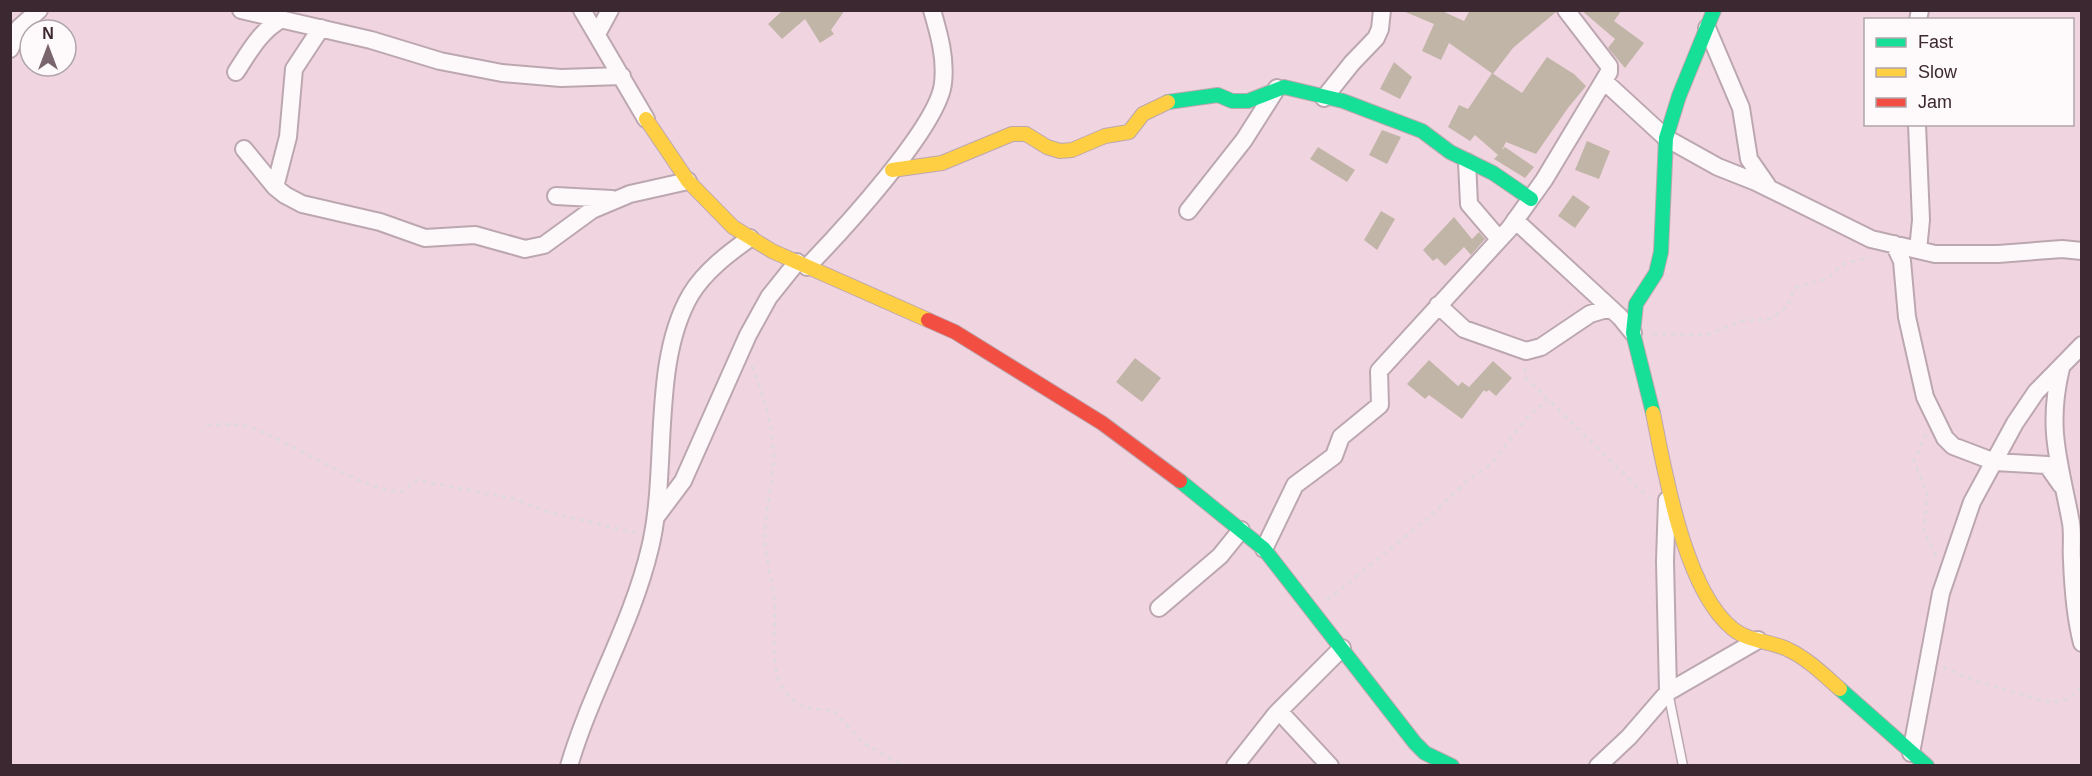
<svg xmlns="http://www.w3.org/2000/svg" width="2092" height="776" font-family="Helvetica,sans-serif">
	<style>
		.building { fill: #c1b5a8 }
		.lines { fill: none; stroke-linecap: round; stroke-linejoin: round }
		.lane-casing { stroke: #bca7b0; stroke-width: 11 }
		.street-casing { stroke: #bca7b0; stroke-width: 20 }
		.fast-casing { stroke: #bca7b0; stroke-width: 16 }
		.slow-casing { stroke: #bca7b0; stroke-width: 16 }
		.jam-casing { stroke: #bca7b0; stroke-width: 16 }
		.path { stroke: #e1d8dc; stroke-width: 3; stroke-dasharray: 4.5 4.5; stroke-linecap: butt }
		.lane { stroke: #fdf9fa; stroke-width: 8 }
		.street { stroke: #fdf9fa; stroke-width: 16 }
		.fast { stroke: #16e098; stroke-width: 14 }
		.slow { stroke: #ffcf43; stroke-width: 14 }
		.jam { stroke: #f24e42; stroke-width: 14 }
	</style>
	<rect width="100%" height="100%" fill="#f0d5e0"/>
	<path class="building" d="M 783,10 L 845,10 L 831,30 L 834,34 L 820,43 L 805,19 L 782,39 L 768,24 Z
		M 1440,10 L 1464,21 L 1470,10 L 1556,12 L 1513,48 L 1493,74 L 1449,43 L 1441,60 L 1422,51 L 1434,24 L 1403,11 Z
		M 1581,10 L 1622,10 L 1614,21 L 1644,43 L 1625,68 L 1608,48 L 1615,39 Z
		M 1547,57 L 1574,74 L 1586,86 L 1568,108 L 1536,154 L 1506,142 L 1502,150 L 1505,147 L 1534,167 L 1525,178 L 1494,159 L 1498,155 L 1475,135 L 1470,141 L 1448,127 L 1459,105 L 1468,109 L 1492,73 L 1522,93 Z
		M 1394,62 L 1412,77 L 1400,99 L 1380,89 Z
		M 1382,130 L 1401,137 L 1387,164 L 1369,155 Z
		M 1587,141 L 1610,151 L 1599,179 L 1575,170 Z
		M 1318,147 L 1355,170 L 1347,182 L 1310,159 Z
		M 1573,195 L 1590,207 L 1575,228 L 1558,216 Z
		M 1381,211 L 1395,219 L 1377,250 L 1364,240 Z
		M 1454,217 L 1472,239 L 1479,232 L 1485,239 L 1471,255 L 1464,247 L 1445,266 L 1437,258 L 1433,261 L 1423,250 Z
		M 1135,358 L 1161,378 L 1142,402 L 1116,382 Z
		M 1429,360 L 1458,386 L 1462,382 L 1469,387 L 1493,361 L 1512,378 L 1496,396 L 1489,390 L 1486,392 L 1484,390 L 1462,419 L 1429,395 L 1425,399 L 1407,384 Z"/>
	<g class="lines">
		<g class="lane-casing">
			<path id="lane" d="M 1668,692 L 1683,766"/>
		</g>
		<g class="street-casing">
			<path id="street" d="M 241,10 L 371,40 L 440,61 L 502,73 L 561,78 L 622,76
				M 582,10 L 646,119
				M 1918,20 L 1920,10
				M 1707,28 L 1741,108 L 1749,159 L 1767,185
				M 597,34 L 610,10
				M 10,49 L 19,28 L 39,10
				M 236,72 C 249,52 260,31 282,19
				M 1604,81 L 1666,138 L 1718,167 L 1756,182 L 1871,239 L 1935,254 L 1998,254 L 2062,249 L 2082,251
				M 1324,98 L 1352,63 L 1376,38 L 1380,29 L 1382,10
				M 1917,124 L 1921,220 L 1918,250
				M 244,149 L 275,187 L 285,195 L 302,204 L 380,222 L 425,238 L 475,235 L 525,249 L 544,245 L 592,210 L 630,194 L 688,181
				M 1467,162 L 1469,204 L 1499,239
				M 275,187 L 288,137 L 294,69 L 321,28
				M 556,196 L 612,199
				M 1188,211 L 1244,140 L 1277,88
				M 1515,220 L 1620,317 L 1633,333
				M 1894,244 L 1902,261 L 1907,317 L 1925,397 L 1945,438 L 1953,446 L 1995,462 L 2047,465 L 2061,485
				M 807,267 C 840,233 939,126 943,83 C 946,58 939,34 932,10
				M 1438,305 L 1464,329 L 1526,351 L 1541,347 L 1590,314 L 1610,308
				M 2061,368 C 2046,430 2060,463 2071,523 C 2073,535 2071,548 2072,560 C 2073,587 2075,616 2082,643
				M 1667,500 L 1665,561 L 1668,692
				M 656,517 L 683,481 L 748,335 L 769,297 L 797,262
				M 1264,549 L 1295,485 L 1334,456 L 1341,437 L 1380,405 L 1379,371 L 1509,229 L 1544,180 L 1609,72 L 1609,66 L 1566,10
				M 1159,608 L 1220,556 L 1241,530
				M 1279,711 L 1330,766
				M 1911,753 L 1941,593 L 1972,502 L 2015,423 L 2036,392 L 2082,345
				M 569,766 C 591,691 632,624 650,548 C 669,471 650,363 691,294 C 705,271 729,253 750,238
				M 1235,766 L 1276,714 L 1342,648
				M 1598,766 L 1629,737 L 1668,692 L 1758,640"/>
		</g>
		<g class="fast-casing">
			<path id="fast" d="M 1168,102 L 1218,95 L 1232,101 L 1248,101 L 1284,87 L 1343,101 L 1422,131 L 1450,152 L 1493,173 L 1531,199
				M 1653,413 L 1633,333 L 1636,304 L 1656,273 L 1661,252 L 1666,138 L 1679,96 L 1714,10
				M 1180,481 L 1264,549 L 1415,743 L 1425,753 L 1452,766
				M 1840,689 L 1927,766"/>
		</g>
		<g class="slow-casing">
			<path id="slow" d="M 646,119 L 688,181 L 733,227 L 772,251 L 928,320
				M 892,170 L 942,163 L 1012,134 L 1026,134 L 1047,147 L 1060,151 L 1072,150 L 1105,136 L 1129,132 L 1143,114 L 1168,102
				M 1653,413 C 1665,473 1685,591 1733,629 C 1749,642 1772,641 1789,650 C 1808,659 1824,675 1840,689"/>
		</g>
		<g class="jam-casing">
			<path id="jam" d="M 928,320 L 955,332 L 1102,423 L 1180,481"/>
		</g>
		<path class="path" d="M 1653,334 L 1706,335 L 1741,321 L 1771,319 L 1788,306 L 1794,288 L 1826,279 L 1844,264 L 1870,257
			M 752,366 C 762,392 771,418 773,446 C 776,475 766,503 765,532 C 764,554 771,574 774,596 C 778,626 766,669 787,694 C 800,710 815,709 833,710 L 862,742 L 903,766
			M 1525,368 L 1526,378 L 1649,498
			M 207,425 C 221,425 235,423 249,427 C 288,439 367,495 404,491 L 416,480 L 515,499 L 545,511 L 635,533
			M 1926,434 L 1914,461 L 1927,493 L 1924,532 L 1936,556
			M 1327,600 L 1427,519 L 1465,483 L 1491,464 L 1530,414 L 1548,400
			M 1943,667 L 1978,682 L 2045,701 C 2062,703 2070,699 2082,687"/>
		<use href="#lane" class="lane"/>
		<use href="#street" class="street"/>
		<use href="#fast" class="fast"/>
		<use href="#slow" class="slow"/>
		<use href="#jam" class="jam"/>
	</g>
	<rect width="2092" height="776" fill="none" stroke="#3b2830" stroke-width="24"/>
	<rect x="1864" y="18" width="210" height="108" fill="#fef9fb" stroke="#b0a5aa" stroke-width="1.5"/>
	<rect x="1876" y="38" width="30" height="9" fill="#16e098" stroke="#b0a5aa" stroke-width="1.5"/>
	<text x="1918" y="48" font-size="18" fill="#3b2830">Fast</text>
	<rect x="1876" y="68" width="30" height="9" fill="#ffcf43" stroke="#b0a5aa" stroke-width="1.5"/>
	<text x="1918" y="78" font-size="18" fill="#3b2830">Slow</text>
	<rect x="1876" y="98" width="30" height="9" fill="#f24e42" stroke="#b0a5aa" stroke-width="1.5"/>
	<text x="1918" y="108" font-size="18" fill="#3b2830">Jam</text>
	<g transform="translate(48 48)"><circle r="28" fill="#fef9fb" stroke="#b0a5aa" stroke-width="1.5"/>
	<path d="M0-4.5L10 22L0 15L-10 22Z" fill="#7a656e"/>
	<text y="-9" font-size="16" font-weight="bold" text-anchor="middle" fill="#3b2830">N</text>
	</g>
</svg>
